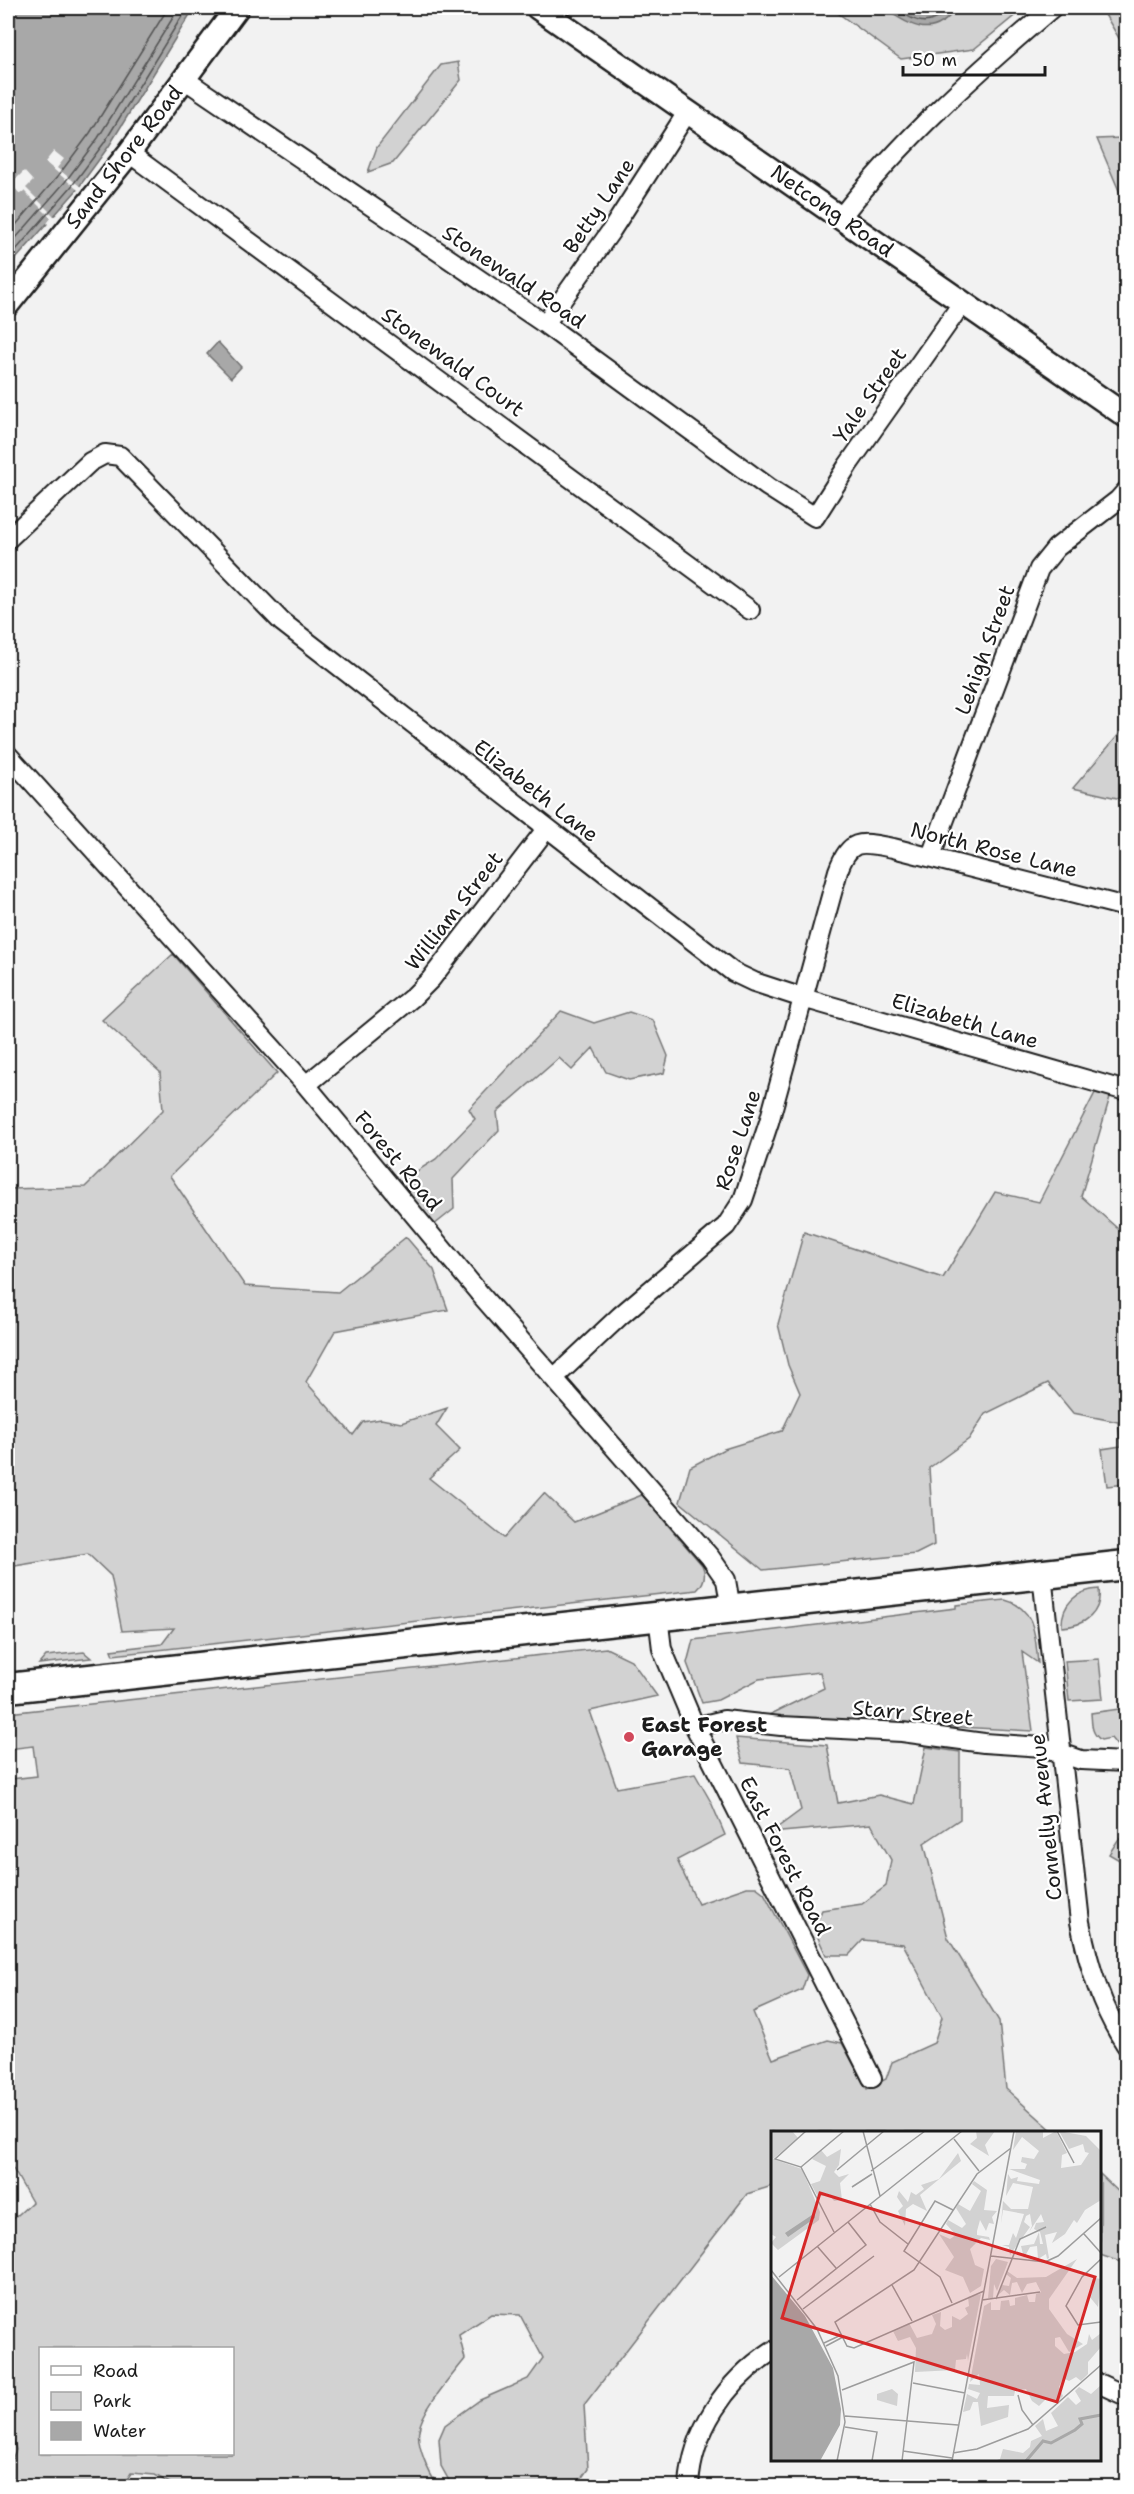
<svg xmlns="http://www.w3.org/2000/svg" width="1134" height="2494" font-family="'Shantell Sans',sans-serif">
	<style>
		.green { fill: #d2d2d2; stroke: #777; stroke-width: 1.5; fill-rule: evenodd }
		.water { fill: #a8a8a8; stroke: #707070; stroke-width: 1.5 }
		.pier { fill: #f2f2f2 }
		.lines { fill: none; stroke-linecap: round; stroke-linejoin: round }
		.shore { stroke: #545454; stroke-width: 1.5 }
		.minor-casing { stroke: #1c1c1c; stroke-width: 22 }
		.tertiary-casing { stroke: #1c1c1c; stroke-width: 27 }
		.primary-casing { stroke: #1c1c1c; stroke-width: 33 }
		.minor { stroke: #fff; stroke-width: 18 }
		.tertiary { stroke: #fff; stroke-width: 22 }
		.primary { stroke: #fff; stroke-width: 28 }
		.poi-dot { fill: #d1495b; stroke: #fff; stroke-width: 2 }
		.labels { text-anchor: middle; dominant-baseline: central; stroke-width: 4.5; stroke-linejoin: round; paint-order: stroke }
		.street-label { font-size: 21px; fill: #1c1c1c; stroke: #fff }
		.poi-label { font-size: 21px; font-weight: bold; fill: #1c1c1c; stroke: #fff; text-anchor: start }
		.inset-river { fill: none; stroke: #a8a8a8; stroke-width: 3 }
		.inset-road { fill: none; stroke: #9c9c9c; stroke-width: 1.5 }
		.view { fill: #d62828; fill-opacity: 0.15; stroke: #d62828; stroke-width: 3 }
		.inset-edge { fill: none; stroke: #1c1c1c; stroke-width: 3 }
	</style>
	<rect width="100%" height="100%" fill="#f2f2f2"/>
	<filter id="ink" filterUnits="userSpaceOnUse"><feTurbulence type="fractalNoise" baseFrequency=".0167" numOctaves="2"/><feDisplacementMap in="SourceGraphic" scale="12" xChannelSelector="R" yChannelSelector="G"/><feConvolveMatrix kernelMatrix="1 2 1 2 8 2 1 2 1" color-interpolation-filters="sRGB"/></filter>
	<g filter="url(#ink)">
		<path class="green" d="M 831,8 L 1024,8 L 974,49 L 901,59 Z
			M 1101,8 L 1126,8 L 1126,50 Z
			M 458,62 L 461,80 L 393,163 L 368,172 L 377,147 L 441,65 Z
			M 1126,132 L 1126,196 L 1123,200 L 1097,139 L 1122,138 Z
			M 1126,729 L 1126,800 L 1073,788 L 1121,732 Z
			M 173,954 L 277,1073 L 170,1176 L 245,1286 L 338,1292 L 406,1237 L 434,1270 L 448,1310 L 335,1331 L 306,1382 L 353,1435 L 363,1422 L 381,1419 L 401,1423 L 447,1408 L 436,1426 L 460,1450 L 429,1478 L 504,1538 L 544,1493 L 574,1522 L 642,1495 L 702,1565 C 707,1575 704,1583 697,1590 L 113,1655 L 111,1650 L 162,1644 L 174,1628 L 122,1631 L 111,1576 L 88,1554 L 8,1567 L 8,1189 L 85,1187 L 163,1110 L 160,1072 L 102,1020 Z
			M 561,1011 L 594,1023 L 629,1012 L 653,1020 L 668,1056 L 664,1073 L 629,1080 L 606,1072 L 593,1048 L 572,1070 L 559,1058 L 497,1112 L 499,1130 L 453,1179 L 454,1209 L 434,1225 L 400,1182 L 436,1159 L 475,1119 L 469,1109 Z
			M 1095,1093 L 1110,1097 L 1081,1196 L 1126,1236 L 1126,1450 L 1123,1451 L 1126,1484 L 1107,1486 L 1102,1449 L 1121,1446 L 1118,1422 L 1073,1413 L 1048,1383 L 985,1414 L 969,1439 L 929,1468 L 934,1545 L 916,1554 L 763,1570 L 680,1502 L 690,1467 L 724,1449 L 782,1431 L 800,1393 L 788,1365 L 778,1324 L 804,1232 L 943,1278 L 995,1192 L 1039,1202 Z
			M 1099,1589 C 1102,1613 1085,1626 1062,1627 C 1061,1604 1077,1590 1099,1589 Z
			M 1005,1600 C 1036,1608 1035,1636 1038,1663 L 1022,1652 L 1033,1731 L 765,1717 L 824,1688 L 820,1672 L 759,1679 L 718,1700 L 702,1703 L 687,1663 L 693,1640 L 956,1608 L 956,1605 Z
			M 606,1648 L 631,1660 L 657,1696 L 590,1711 L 617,1788 L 695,1774 L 711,1802 L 725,1835 L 677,1860 L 698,1904 L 747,1887 L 756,1887 L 764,1893 L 807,1975 L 802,1990 L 753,2012 L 773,2059 L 828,2040 L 842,2043 L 867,2089 L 886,2079 L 892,2062 L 934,2043 L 942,2017 L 903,1944 L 863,1940 L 849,1955 L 826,1955 L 814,1929 L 822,1910 L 862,1904 L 886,1886 L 891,1860 L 871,1824 L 770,1833 L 801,1810 L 790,1768 L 743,1763 L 736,1738 L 827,1745 L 838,1803 L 879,1795 L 914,1804 L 926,1747 L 960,1752 L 960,1819 L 924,1843 L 948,1938 L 999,2021 L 1006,2089 L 1054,2132 L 772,2132 L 772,2186 L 747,2194 L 584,2405 L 588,2469 L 576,2486 L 452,2486 L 441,2466 L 439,2439 L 445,2425 L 480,2400 L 528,2379 L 543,2358 L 520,2315 L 491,2314 L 459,2335 L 465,2359 C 452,2376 422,2409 419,2430 C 416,2445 429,2474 438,2486 L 175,2486 L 155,2475 L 131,2473 L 123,2486 L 8,2486 L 8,2468 L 16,2450 L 8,2419 L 8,2224 L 32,2202 L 8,2160 L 8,1799 L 13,1796 L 11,1779 L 37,1776 L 33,1746 L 8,1749 L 8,1713 ZM 40,2348 L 232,2348 L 232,2454 L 40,2454 Z
			M 84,1652 L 91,1658 L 39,1664 L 46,1656 Z
			M 1099,1659 L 1103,1699 L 1069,1701 L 1065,1661 Z
			M 1126,1708 L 1126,1757 L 1111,1738 L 1101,1740 C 1091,1733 1092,1725 1091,1713 Z
			M 1126,1835 L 1126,1864 L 1109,1854 L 1118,1840 Z
			M 1100,2174 L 1126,2199 L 1126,2264 L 1100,2255 Z"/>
		<path class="water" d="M 8,8 L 194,8 L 109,146 L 76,191 L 8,268 Z
			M 883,8 L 956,8 C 933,42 910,25 883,8 Z
			M 218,342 L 241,367 L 231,378 L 207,354 Z"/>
		<path class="pier" d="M 54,151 L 64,159 L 57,168 L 81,187 L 78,190 L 45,162 Z
			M 24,171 L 33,181 L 26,188 L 54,216 L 58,215 L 49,225 L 47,223 L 51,218 L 24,191 L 20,194 L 11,184 Z"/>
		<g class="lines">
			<path class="shore" d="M 894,8 C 915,22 929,30 949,8
				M 8,234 L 58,176 L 90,133 L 168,8
				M 8,247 L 65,182 L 98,138 L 179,8
				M 8,259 L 71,187 L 104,143 L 187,8"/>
			<g class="minor-casing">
				<path id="minor" d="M 184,79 L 545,324 L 768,487 L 815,517 L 848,465 L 963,302
					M 129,153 L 750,610
					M 841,217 C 903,138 976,73 1052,8
					M 545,324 L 611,231 L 688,111
					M 8,539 L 90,462 L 105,454 L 120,456 L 282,622 L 733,972 L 754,982 L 803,998 L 1126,1091
					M 8,755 L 306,1085 L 480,1294 L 710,1557 L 726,1580 L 731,1609
					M 931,856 L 1039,569 L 1056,548 L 1118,500 L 1126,491
					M 306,1085 L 413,997 L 431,979 L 547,828
					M 555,1377 L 620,1316 L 726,1226 L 743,1200 L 769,1122 L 838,871 C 850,837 862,842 893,848 L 1126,907
					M 1042,1575 L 1080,1922 C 1089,1967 1101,2007 1126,2045
					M 658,1616 L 662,1649 L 695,1727 L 872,2078
					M 695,1727 L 724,1720 L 781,1726 L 902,1732 L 984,1743 L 1043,1747 L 1081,1760 L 1126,1762
					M 1100,2384 L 1126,2396
					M 689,2486 C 692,2431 726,2381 772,2351"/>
			</g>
			<g class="tertiary-casing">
				<path id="tertiary" d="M 538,8 L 1126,416
					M 8,304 L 129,153 L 237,8"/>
			</g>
			<g class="primary-casing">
				<path id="primary" d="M 8,1688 L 1126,1565"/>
			</g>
			<use href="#minor" class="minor"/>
			<use href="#tertiary" class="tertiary"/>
			<use href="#primary" class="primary"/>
		</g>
	</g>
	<circle class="poi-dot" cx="629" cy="1737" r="6"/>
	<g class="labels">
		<g class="street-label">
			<text transform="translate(124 157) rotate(-52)">Sand Shore Road</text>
			<text transform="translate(599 206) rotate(-56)">Betty Lane</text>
			<text transform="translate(832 211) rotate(35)">Netcong Road</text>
			<text transform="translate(514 277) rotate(34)">Stonewald Road</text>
			<text transform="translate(453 362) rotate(36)">Stonewald Court</text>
			<text transform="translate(870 395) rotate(-55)">Yale Street</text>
			<text transform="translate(985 650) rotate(-70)">Lehigh Street</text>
			<text transform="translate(536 791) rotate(38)">Elizabeth Lane</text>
			<text transform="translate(994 850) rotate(14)">North Rose Lane</text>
			<text transform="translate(454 911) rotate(-52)">William Street</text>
			<text transform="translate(965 1021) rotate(16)">Elizabeth Lane</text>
			<text transform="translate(738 1140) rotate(-72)">Rose Lane</text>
			<text transform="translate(398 1161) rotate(50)">Forest Road</text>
			<text transform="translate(913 1713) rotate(5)">Starr Street</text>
			<text transform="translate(1046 1817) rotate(-96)">Connelly Avenue</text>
			<text transform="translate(785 1856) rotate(63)">East Forest Road</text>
		</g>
		<g class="poi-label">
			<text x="641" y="1725">East Forest<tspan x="641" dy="24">Garage</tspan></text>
		</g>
	</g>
	<g transform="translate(771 2131)">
		<rect width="330" height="330" fill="#f2f2f2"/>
		<path d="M 0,0 L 21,0 L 27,7 L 2,28 L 31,38 L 49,81 L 48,89 L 7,119 L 0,112 L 5,106 L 0,103 ZM 205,0 L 224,0 L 214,14 L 218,25 L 199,13 L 206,7 ZM 245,0 L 272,0 L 272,7 L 285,0 L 296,22 L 291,24 L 290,37 L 310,34 L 318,22 L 314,21 L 312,13 L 298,18 L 288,0 L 315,5 L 330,20 L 330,69 L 314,79 L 306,92 L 303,89 L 294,103 L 281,112 L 286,101 L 274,104 L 278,127 L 276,128 L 275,123 L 267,128 L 266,115 L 259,116 L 253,127 L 250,115 L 263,113 L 268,101 L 269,113 L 272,113 L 269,101 L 263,98 L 265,92 L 273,91 L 270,83 L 258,101 L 261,95 L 259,83 L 255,85 L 253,91 L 259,96 L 239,124 L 238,116 L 231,114 L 238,114 L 242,102 L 245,107 L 253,83 L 232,79 L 230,93 L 232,70 L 240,78 L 257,78 L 262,56 L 242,52 L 235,65 L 237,43 L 240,48 L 247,46 L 246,50 L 268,53 L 269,49 L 238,38 L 254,38 L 256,33 L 250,31 L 251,26 L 263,28 L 268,20 L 251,6 L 242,19 ZM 70,18 L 68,34 L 63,41 L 68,46 L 78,43 L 69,52 L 71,69 L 63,70 L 58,63 L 47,66 L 40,53 L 49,50 L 55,35 L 41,28 L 50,19 L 56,26 ZM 187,22 L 190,30 L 149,64 L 156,80 L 142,73 L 135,78 L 134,95 L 127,80 L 132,75 L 126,66 L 128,60 L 137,71 L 140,61 L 145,64 L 153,58 L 150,54 L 168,48 ZM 203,50 L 216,59 L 213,79 L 226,80 L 221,86 L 223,93 L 218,92 L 215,100 L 209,89 L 206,100 L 206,104 L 218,106 L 219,109 L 210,107 L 207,110 L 212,115 L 206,111 L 199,118 L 204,134 L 213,138 L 210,155 L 199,162 L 192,146 L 174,139 L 183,126 L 168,103 L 179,108 L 185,104 L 175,93 L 177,89 L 191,97 L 195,93 L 185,77 L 187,73 L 199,80 L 210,60 L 201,53 ZM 225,128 L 237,131 L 226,160 L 223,153 L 222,167 L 217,167 L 220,135 ZM 306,128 L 278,168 L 278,178 L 296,203 L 312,213 L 298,221 L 289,206 L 284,207 L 284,215 L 293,223 L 304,221 L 316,213 L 318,203 L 321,209 L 330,202 L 330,216 L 317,231 L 317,243 L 310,250 L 305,246 L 298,250 L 292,247 L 288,256 L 292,265 L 286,271 L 276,267 L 268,275 L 261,270 L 255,258 L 244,260 L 243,265 L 217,265 L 216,277 L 238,274 L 237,286 L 210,295 L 207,271 L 202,271 L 199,279 L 192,281 L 196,263 L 206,268 L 209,262 L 197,258 L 198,253 L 209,254 L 208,243 L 199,251 L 213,175 L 220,171 L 220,179 L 229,179 L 230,170 L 238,169 L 239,175 L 244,174 L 244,167 L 256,164 L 258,171 L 264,171 L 265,163 L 270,161 L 265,151 L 256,153 L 251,162 L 246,151 L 241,152 L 239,164 L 233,159 L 227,164 L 231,154 L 238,155 L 240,147 L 235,143 L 236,140 L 246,147 L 275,146 ZM 324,147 L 330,148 L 327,176 L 318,165 ZM 210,163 L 197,230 L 196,223 L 195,228 L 185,229 L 184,239 L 144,241 L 145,217 L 139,206 L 127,210 L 122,200 L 138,192 L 146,207 L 161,203 L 165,193 L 161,184 L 170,181 L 169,195 L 174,199 L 181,196 L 181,185 L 189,189 L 197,183 L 194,177 L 198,175 L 197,166 ZM 330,254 L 330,330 L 223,330 L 229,328 L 232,318 L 252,322 L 259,316 L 260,310 L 271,305 L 264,295 L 272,288 L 275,300 L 287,295 L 280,282 L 297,266 L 305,274 L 310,270 L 304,260 L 308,256 L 320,263 ZM 121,258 L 127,263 L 126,275 L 106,269 L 106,263 Z" fill="#d2d2d2"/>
		<path d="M 44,82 L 44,87 L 17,106 L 14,102 ZM 0,144 L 34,185 L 62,237 L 70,278 L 69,294 L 49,330 L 0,330 Z" fill="#a8a8a8"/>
		<path class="inset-river" d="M 255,330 L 272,310 L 280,312 L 304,299 L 311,293 L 309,288 L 330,284"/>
		<path class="inset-road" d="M 35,0 L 4,28 L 30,36 L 63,101M 92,0 L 109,65M 286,0 L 303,32M 183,8 L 208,40M 30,36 L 73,0M 66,39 L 113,0M 100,40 L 154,0M 81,56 L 101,43M 99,73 L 109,91 L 137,113M 313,103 L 330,122M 46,115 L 65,137M 220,125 L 274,131 L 287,125 L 330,87M 330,128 L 311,146 L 295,175 L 307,194 L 330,191M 0,139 L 46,198 L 67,245 L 74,291 L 66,330M 8,146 L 191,0M 121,154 L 141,190M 213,160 L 83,217 L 76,215 L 64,191 L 143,139 L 206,43 L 240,17M 225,168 L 249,108 L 275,96M 26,169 L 95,114 L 77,91M 211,169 L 269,161M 181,172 L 169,146 L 133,120 L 164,70 L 182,79M 32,178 L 103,125M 53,212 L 70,204M 55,215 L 72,206M 142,252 L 194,262M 71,259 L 143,231 L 131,330M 247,264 L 251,279 L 262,294M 74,285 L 187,294M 74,296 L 106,301 L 101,330M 132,320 L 181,327M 182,322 L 206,318 L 257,298 L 330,234M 181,330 L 243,0"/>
		<path class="view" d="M 49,62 L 324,146 L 286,271 L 11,187 Z"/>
		<rect width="330" height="330" class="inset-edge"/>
	</g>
	<rect width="1134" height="2494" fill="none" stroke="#fff" stroke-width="30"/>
	<rect x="15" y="15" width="1104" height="2464" fill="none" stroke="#1c1c1c" stroke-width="2" filter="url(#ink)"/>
	<rect x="39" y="2347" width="195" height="108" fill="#ffffff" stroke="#a4a4a4" stroke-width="1.5"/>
	<rect x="51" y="2366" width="30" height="9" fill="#ffffff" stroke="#a4a4a4" stroke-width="1.5"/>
	<text x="93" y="2377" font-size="18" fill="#1c1c1c">Road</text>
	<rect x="51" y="2392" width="30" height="18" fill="#d2d2d2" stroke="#a4a4a4" stroke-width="1.5"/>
	<text x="93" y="2407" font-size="18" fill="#1c1c1c">Park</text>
	<rect x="51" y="2422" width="30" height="18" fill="#a8a8a8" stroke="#a4a4a4" stroke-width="1.5"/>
	<text x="93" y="2437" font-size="18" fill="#1c1c1c">Water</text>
	<path d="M903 66v9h142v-9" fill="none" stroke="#1c1c1c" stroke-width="3"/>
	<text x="912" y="66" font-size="18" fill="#1c1c1c" stroke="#ffffff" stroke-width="4.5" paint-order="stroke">50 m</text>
</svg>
